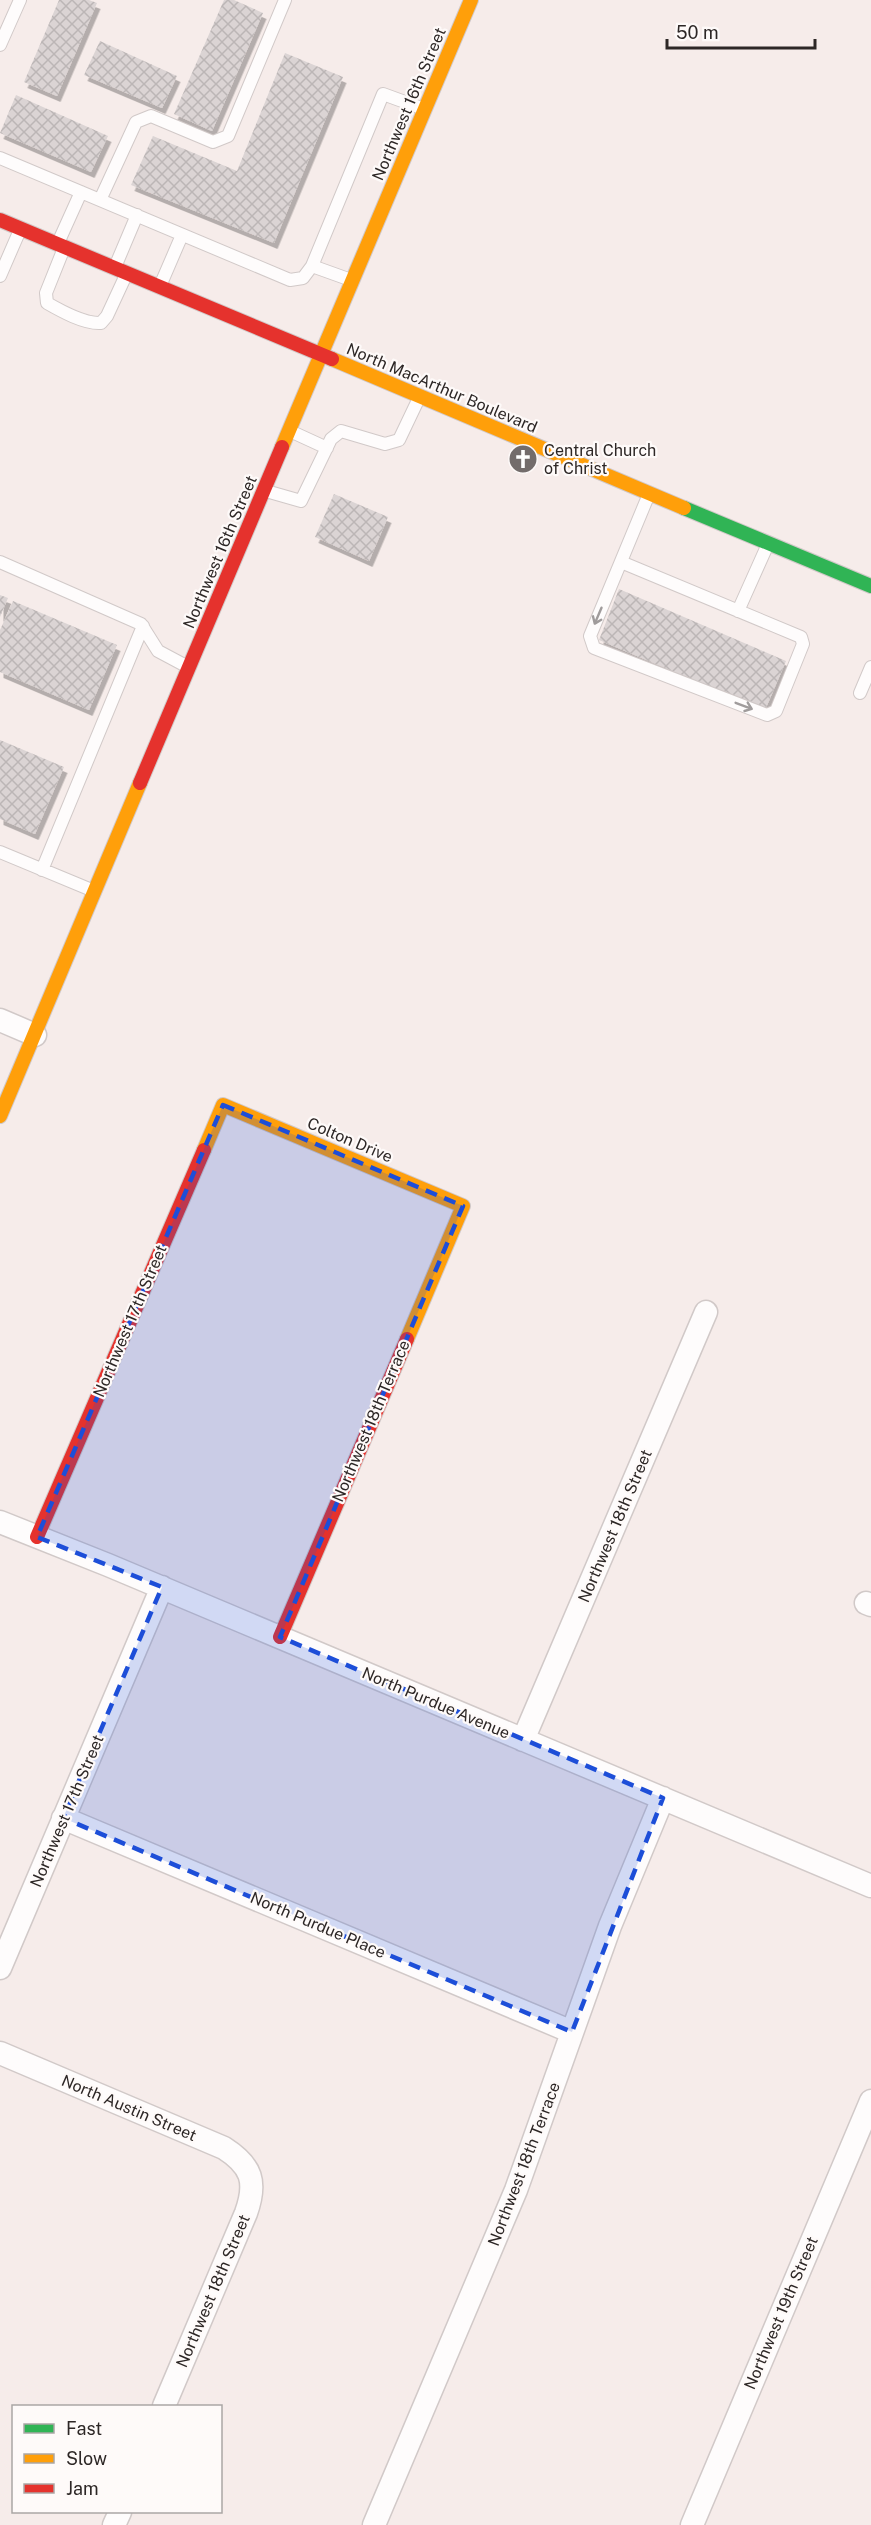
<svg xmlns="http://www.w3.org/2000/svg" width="871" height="2525" font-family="'Public Sans',sans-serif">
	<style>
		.building { fill: url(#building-cross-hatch); filter: url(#shadow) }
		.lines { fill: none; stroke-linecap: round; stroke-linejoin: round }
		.lane-casing { stroke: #d1c9c8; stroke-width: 14 }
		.street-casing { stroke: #d1c9c8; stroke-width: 25 }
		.fast-casing { stroke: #d1c9c8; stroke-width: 16 }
		.slow-casing { stroke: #d1c9c8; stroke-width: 16 }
		.jam-casing { stroke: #d1c9c8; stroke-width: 16 }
		.lane { stroke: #fefcfc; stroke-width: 12 }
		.street { stroke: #fefcfc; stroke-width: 22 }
		.fast { stroke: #30b455; stroke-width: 14 }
		.slow { stroke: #ff9f0a; stroke-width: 14 }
		.jam { stroke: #e5322d; stroke-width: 14 }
		.oneway { stroke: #a09c9c }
		.marked { fill: #1d4ed8; fill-opacity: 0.2; stroke: #1d4ed8; stroke-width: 4.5; stroke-dasharray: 12 8; stroke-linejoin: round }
		.labels { text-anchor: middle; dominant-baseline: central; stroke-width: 4.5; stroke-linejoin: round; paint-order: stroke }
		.street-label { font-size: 16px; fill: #2d2726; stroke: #fefaf9 }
		.poi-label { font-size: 16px; fill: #2d2726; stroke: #fefaf9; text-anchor: start }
	</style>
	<defs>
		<pattern id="building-cross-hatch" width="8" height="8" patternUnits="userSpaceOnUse" patternTransform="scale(1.5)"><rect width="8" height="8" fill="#dbd4d4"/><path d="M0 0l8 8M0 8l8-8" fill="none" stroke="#bcb6b6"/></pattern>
		<filter id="shadow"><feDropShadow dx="3.5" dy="6" stdDeviation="0" flood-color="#0004"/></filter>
	</defs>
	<rect width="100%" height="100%" fill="#f6ecea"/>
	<path class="building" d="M 59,0 L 89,0 L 97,3 L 57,96 L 24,82 Z
		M 224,0 L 234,0 L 263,13 L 212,131 L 174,114 Z
		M 100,41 L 177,76 L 162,108 L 84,75 Z
		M 285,53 L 343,77 L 274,243 L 131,185 L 153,136 L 237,171 Z
		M 16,95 L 108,136 L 91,172 L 0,133 Z
		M 334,494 L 388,517 L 369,561 L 315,537 Z
		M 619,589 L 786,661 L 765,710 L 599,640 Z
		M 0,595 L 8,598 L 0,617 Z
		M 13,601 L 117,645 L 89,710 L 0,672 L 0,630 Z
		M 0,740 L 64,767 L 35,834 L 0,819 Z"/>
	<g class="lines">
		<g class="lane-casing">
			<path id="lane" d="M 0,45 L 20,0
				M 0,158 L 290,280 L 303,278 L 312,266 L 351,280
				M 100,200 L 136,122 L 151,116 L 213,142 L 228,136 L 285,0
				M 58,243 L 81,192
				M 64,248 L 46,293 L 47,303 C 61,311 84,324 101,323 L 107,316 L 126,275
				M 312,266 L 383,94 L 424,109
				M 115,267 L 137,215
				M 0,276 L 20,230
				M 160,286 L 182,235
				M 290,431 L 327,448
				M 266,491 L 301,501 L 331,439 L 341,431 L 385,444 L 399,440 L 419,398
				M 0,562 L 141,624 L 158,651 L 188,667
				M 621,562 L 801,637 L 803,644 L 776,711 L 767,715 L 594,648 L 590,636 L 649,494
				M 738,611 L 768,544
				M 860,693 L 871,667
				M 0,852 L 94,891
				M 42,870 L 143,626"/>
		</g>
		<g class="street-casing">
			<path id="street" d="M 0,1020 L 35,1035
				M 0,1522 L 108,1565 L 871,1886
				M 866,1603 L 871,1605
				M 523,1740 L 706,1312
				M 63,1818 L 572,2032
				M 0,1968 L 162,1587
				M 0,2053 L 224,2148 C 252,2166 257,2182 246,2213 L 164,2406
				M 114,2525 L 120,2512
				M 374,2525 L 516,2190 L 610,1926 L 663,1798
				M 692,2525 L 871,2101"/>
		</g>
		<g class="fast-casing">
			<path id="fast" d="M 684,508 L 871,586"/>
		</g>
		<g class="slow-casing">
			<path id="slow" d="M 332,359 L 684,508
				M 282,447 L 471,0
				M 0,1116 L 140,783
				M 204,1150 L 223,1105 L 463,1206 L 407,1339"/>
		</g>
		<g class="jam-casing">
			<path id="jam" d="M 0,220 L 332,359
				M 140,783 L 282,447
				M 37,1537 L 204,1150
				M 280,1637 L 407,1339"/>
		</g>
		<use href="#lane" class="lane"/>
		<use href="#street" class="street"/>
		<use href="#fast" class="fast"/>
		<use href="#slow" class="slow"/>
		<use href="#jam" class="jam"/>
	</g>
	<defs><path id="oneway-shaft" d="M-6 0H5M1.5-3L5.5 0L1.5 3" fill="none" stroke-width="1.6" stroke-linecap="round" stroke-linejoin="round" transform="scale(1.5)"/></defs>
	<g class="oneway">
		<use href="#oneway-shaft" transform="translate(598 616) rotate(113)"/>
		<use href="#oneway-shaft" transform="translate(744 706) rotate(21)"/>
	</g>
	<path class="marked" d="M 223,1105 L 463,1206 L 280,1637 L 663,1798 L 572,2032 L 63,1818 L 162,1587 L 37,1537 Z"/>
	<defs>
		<g id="church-disc" transform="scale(1.5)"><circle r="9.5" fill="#736c6b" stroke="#fefaf9"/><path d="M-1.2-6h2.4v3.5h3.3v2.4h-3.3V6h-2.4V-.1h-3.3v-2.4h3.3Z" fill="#fff"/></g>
	</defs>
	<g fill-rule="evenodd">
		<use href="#church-disc" x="523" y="459"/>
	</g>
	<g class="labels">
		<g class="street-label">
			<text transform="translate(409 104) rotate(-67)">Northwest 16th Street</text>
			<text transform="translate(442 388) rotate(23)">North MacArthur Boulevard</text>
			<text transform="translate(220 552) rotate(-67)">Northwest 16th Street</text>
			<text transform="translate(350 1140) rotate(23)">Colton Drive</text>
			<text transform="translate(130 1321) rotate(-67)">Northwest 17th Street</text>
			<text transform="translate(371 1421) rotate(-67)">Northwest 18th Terrace</text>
			<text transform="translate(615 1526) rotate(-67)">Northwest 18th Street</text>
			<text transform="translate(436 1703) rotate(23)">North Purdue Avenue</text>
			<text transform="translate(67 1811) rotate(-67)">Northwest 17th Street</text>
			<text transform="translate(318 1925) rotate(23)">North Purdue Place</text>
			<text transform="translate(129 2108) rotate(23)">North Austin Street</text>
			<text transform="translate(524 2164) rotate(-69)">Northwest 18th Terrace</text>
			<text transform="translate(213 2291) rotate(-67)">Northwest 18th Street</text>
			<text transform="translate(781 2313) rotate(-67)">Northwest 19th Street</text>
		</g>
		<g class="poi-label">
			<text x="544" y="450">Central Church<tspan x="544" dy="18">of Christ</tspan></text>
		</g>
	</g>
	<rect x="12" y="2405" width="210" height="108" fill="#fefaf9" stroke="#aaa6a5" stroke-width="1.5"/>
	<rect x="24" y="2424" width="30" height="9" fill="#30b455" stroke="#aaa6a5" stroke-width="1.5"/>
	<text x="66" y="2435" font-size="18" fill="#2d2726">Fast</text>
	<rect x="24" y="2454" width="30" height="9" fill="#ff9f0a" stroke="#aaa6a5" stroke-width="1.5"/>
	<text x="66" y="2465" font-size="18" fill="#2d2726">Slow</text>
	<rect x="24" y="2484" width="30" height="9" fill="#e5322d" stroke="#aaa6a5" stroke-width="1.5"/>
	<text x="66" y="2495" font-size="18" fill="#2d2726">Jam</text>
	<path d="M667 39v9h148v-9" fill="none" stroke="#2d2726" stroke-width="3"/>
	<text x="676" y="39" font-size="18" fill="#2d2726" stroke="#fefaf9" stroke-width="4.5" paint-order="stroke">50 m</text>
</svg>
